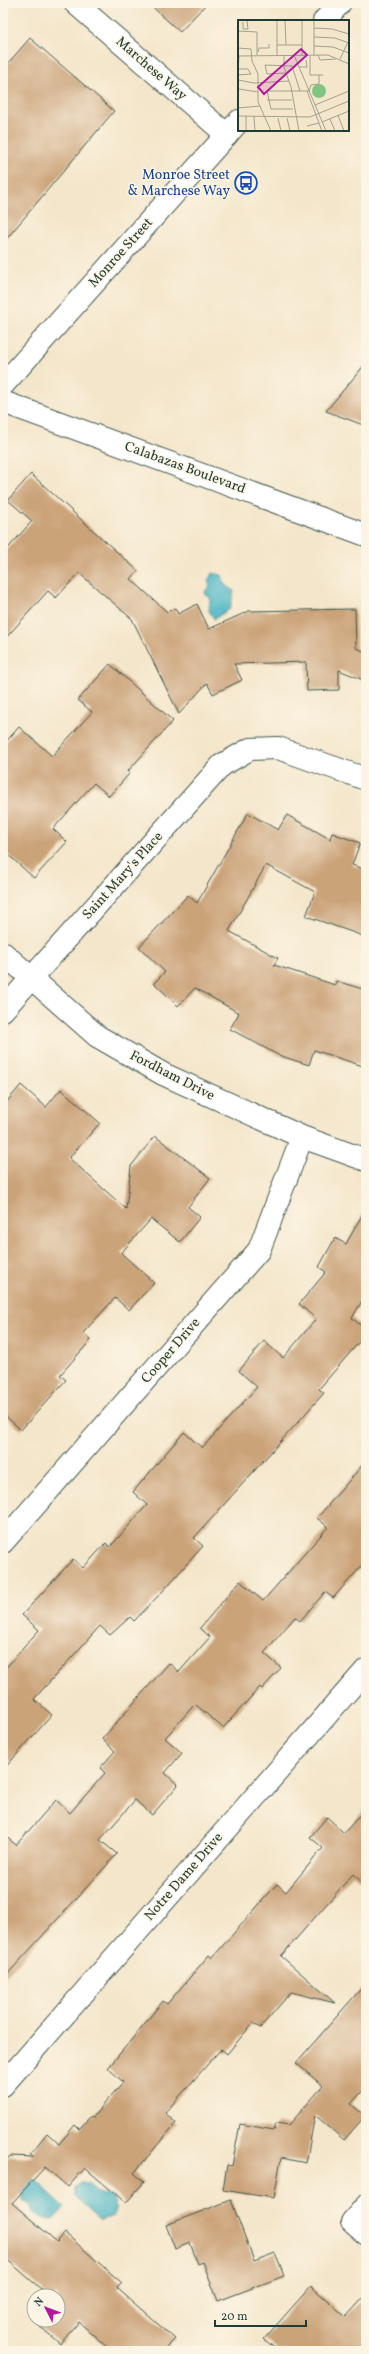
<svg xmlns="http://www.w3.org/2000/svg" width="369" height="2354" font-family="Vollkorn,serif">
	<style>
		.water { fill: #49b5c6; stroke: #34797d }
		.building { fill: #cba379 }
		.lines { fill: none; stroke-linecap: round; stroke-linejoin: round }
		.street-casing { stroke: #3f564b; stroke-width: 24 }
		.secondary-casing { stroke: #3f564b; stroke-width: 24 }
		.street { stroke: #fff; stroke-width: 22 }
		.secondary { stroke: #fff; stroke-width: 22 }
		.labels { text-anchor: middle; dominant-baseline: central; stroke-width: 3; stroke-linejoin: round; paint-order: stroke }
		.street-label { font-size: 14px; fill: #1f3d34; stroke: #fcf5e5 }
		.transit-label { font-size: 14px; fill: #164399; stroke: #fcf5e5; text-anchor: end }
		.inset-road { fill: none; stroke: #9fa28f; stroke-width: 1 }
		.view { fill: #b5179e; fill-opacity: 0.15; stroke: #b5179e; stroke-width: 2 }
		.inset-edge { fill: none; stroke: #1f3d34; stroke-width: 2 }
	</style>
	<rect width="100%" height="100%" fill="#fcf5e5"/>
	<filter id="ink" filterUnits="userSpaceOnUse"><feTurbulence type="fractalNoise" baseFrequency=".025" numOctaves="2"/><feDisplacementMap in="SourceGraphic" scale="8" xChannelSelector="R" yChannelSelector="G"/><feConvolveMatrix kernelMatrix="1 2 1 2 8 2 1 2 1" color-interpolation-filters="sRGB"/></filter>
	<filter id="wash" filterUnits="userSpaceOnUse"><feTurbulence type="fractalNoise" baseFrequency=".012" numOctaves="4" result="noise"/><feDisplacementMap in="SourceGraphic" scale="16" xChannelSelector="R" yChannelSelector="G"/><feGaussianBlur stdDeviation="0.9" result="paint"/><feColorMatrix in="noise" values="0 0 0 0 0 0 0 0 0 0 0 0 0 0 0 0 0 1.4 0 .05"/><feComposite in="paint" operator="in"/></filter>
	<g filter="url(#wash)">
		<rect width="100%" height="100%" fill="#f4e6cb"/>
		<path class="water" d="M 213,573 L 222,575 L 225,584 L 234,591 L 230,609 L 214,619 L 209,611 L 210,597 L 206,595 L 205,591 L 210,587 L 208,580 Z
			M 32,2177 L 65,2207 L 53,2220 L 45,2219 L 32,2211 L 30,2204 L 23,2200 L 21,2191 Z
			M 81,2183 L 89,2184 L 97,2193 L 112,2197 L 116,2207 L 112,2217 L 101,2220 L 75,2197 L 75,2188 Z"/>
		<g id="blocks">
			<path class="building" d="M 148,3 L 207,3 L 180,32 Z
				M 30,38 L 114,111 L 3,243 L 3,69 Z
				M 366,363 L 366,426 L 326,411 Z
				M 31,474 L 138,571 L 131,579 L 167,612 L 175,608 L 178,614 L 197,604 L 209,629 L 249,611 L 355,609 L 356,648 L 366,652 L 366,681 L 339,670 L 339,690 L 307,691 L 306,662 L 234,664 L 242,680 L 213,694 L 207,683 L 179,714 L 132,619 L 79,573 L 56,598 L 48,591 L 3,641 L 3,554 L 32,521 L 8,500 Z
				M 110,664 L 173,721 L 128,771 L 130,773 L 109,796 L 94,783 L 53,829 L 67,842 L 34,878 L 3,850 L 3,745 L 19,727 L 52,756 L 92,712 L 78,700 Z
				M 248,813 L 278,830 L 287,815 L 330,839 L 332,833 L 360,843 L 352,865 L 366,870 L 366,937 L 306,916 L 315,892 L 266,865 L 229,931 L 278,958 L 274,965 L 335,985 L 336,981 L 366,990 L 366,1067 L 314,1050 L 309,1065 L 278,1055 L 230,1029 L 239,1013 L 195,988 L 178,1006 L 154,983 L 165,972 L 139,947 L 188,895 L 197,903 Z
				M 21,1085 L 46,1107 L 61,1089 L 100,1123 L 69,1158 L 126,1209 L 131,1166 L 155,1136 L 210,1178 L 188,1207 L 200,1217 L 180,1242 L 151,1219 L 121,1253 L 154,1283 L 129,1310 L 115,1298 L 83,1333 L 91,1340 L 60,1375 L 66,1380 L 21,1430 L 3,1414 L 3,1106 Z
				M 366,1208 L 366,1294 L 352,1318 L 366,1330 L 366,1334 L 319,1389 L 324,1393 L 194,1538 L 203,1546 L 161,1593 L 134,1621 L 130,1617 L 110,1635 L 100,1626 L 34,1699 L 52,1715 L 3,1770 L 3,1671 L 39,1630 L 22,1615 L 73,1559 L 83,1568 L 106,1543 L 110,1547 L 147,1505 L 133,1492 L 184,1432 L 202,1448 L 257,1387 L 239,1371 L 264,1341 L 283,1358 L 316,1319 L 299,1304 L 326,1272 L 319,1267 L 335,1238 L 346,1244 Z
				M 366,1461 L 366,1561 L 333,1598 L 325,1592 L 300,1621 L 295,1617 L 264,1653 L 281,1668 L 262,1689 L 260,1687 L 223,1728 L 195,1704 L 165,1738 L 182,1753 L 165,1773 L 178,1785 L 152,1815 L 135,1800 L 100,1840 L 117,1854 L 3,1979 L 3,1834 L 16,1845 L 56,1800 L 70,1813 L 105,1773 L 100,1768 L 115,1751 L 102,1739 L 169,1663 L 179,1672 L 210,1637 L 200,1628 L 240,1581 L 263,1601 L 328,1527 L 317,1518 Z
				M 366,1808 L 366,1886 L 353,1874 L 281,1956 L 335,2003 L 291,1992 L 260,2028 L 253,2023 L 227,2054 L 221,2049 L 165,2113 L 176,2123 L 134,2173 L 144,2182 L 126,2203 L 85,2168 L 68,2187 L 45,2167 L 12,2203 L 57,2242 L 65,2233 L 122,2283 L 117,2288 L 175,2339 L 163,2351 L 111,2351 L 79,2322 L 60,2344 L 35,2322 L 37,2320 L 58,2320 L 58,2296 L 49,2296 L 3,2256 L 3,2164 L 10,2156 L 34,2157 L 30,2154 L 47,2133 L 59,2144 L 75,2125 L 79,2129 L 91,2116 L 93,2117 L 123,2082 L 108,2068 L 163,2001 L 167,2004 L 209,1955 L 212,1958 L 277,1884 L 286,1892 L 323,1848 L 310,1837 L 327,1817 L 344,1833 Z
				M 366,1983 L 366,2087 L 351,2104 L 365,2116 L 344,2140 L 315,2115 L 306,2163 L 281,2158 L 274,2198 L 223,2190 L 227,2165 L 232,2166 L 240,2124 L 274,2130 L 276,2123 L 289,2125 L 323,2086 L 296,2063 Z
				M 231,2200 L 254,2261 L 275,2253 L 284,2276 L 218,2301 L 203,2262 L 198,2264 L 190,2243 L 175,2249 L 166,2225 Z
				M 311,2286 L 346,2317 L 366,2295 L 366,2351 L 278,2351 L 264,2339 Z"/>
		</g>
	</g>
	<g filter="url(#ink)">
		<use href="#blocks" fill-opacity="0" stroke="#3f564b" stroke-width="1"/>
		<g class="lines">
			<g class="street-casing">
				<path id="street" d="M 75,3 L 227,135
					M 3,953 L 97,1036 L 163,1074 L 302,1137 L 366,1160
					M 3,1010 L 222,765 L 250,749 L 278,748 L 366,779
					M 3,1542 L 259,1250 L 302,1137
					M 3,2085 L 366,1670
					M 366,2206 L 352,2222 L 366,2234"/>
			</g>
			<g class="secondary-casing">
				<path id="secondary" d="M 324,21 L 340,3
					M 3,385 L 239,121
					M 3,402 L 366,535"/>
			</g>
			<use href="#street" class="street"/>
			<use href="#secondary" class="secondary"/>
		</g>
	</g>
	<defs>
		<g id="bus-ring" transform="scale(1.15)"><circle r="9.5" fill="#fcf5e5" stroke="#1a4fb4" stroke-width="1.5"/><path d="M-5-6H5V4H4V6H2V4H-2V6H-4V4H-5ZM-3.5-4V0h7V-4ZM-3.5 1.2v1.5H-2V1.2ZM2 1.2v1.5H3.5V1.2Z" fill="#1a4fb4"/></g>
	</defs>
	<g fill-rule="evenodd">
		<use href="#bus-ring" x="246" y="183"/>
	</g>
	<g class="labels">
		<g class="street-label">
			<text transform="translate(151 69) rotate(41)">Marchese Way</text>
			<text transform="translate(121 253) rotate(-48)">Monroe Street</text>
			<text transform="translate(185 468) rotate(20)">Calabazas Boulevard</text>
			<text transform="translate(123 876) rotate(-48)">Saint Mary's Place</text>
			<text transform="translate(172 1076) rotate(27)">Fordham Drive</text>
			<text transform="translate(171 1351) rotate(-49)">Cooper Drive</text>
			<text transform="translate(184 1877) rotate(-49)">Notre Dame Drive</text>
		</g>
		<g class="transit-label">
			<text x="230" y="175">Monroe Street<tspan x="230" dy="16">&amp; Marchese Way</tspan></text>
		</g>
	</g>
	<g transform="translate(238 20)">
		<rect width="111" height="111" fill="#f4e6cb"/>
		<path d="M74 71a7 7 0 1 1 14 0a7 7 0 1 1-14 0Z" fill="#7fc682"/>
		<path class="inset-road" d="M 39,0 L 39,35M 47,0 L 48,25M 64,0 L 64,35M 76,0 L 76,35M 5,2 L 5,9 L 10,9 L 9,1M 76,8 L 94,9 L 111,14M 0,11 L 19,12 L 19,35M 76,17 L 97,18 L 111,23M 39,25 L 64,25M 76,26 L 95,27 L 111,33M 0,28 L 13,29M 13,29 L 14,41 L 20,54 L 20,82 L 33,111M 20,32 L 21,28 L 31,28 L 31,24M 46,35 L 46,47 L 53,67 L 61,111M 56,35 L 88,111M 80,35 L 82,40 L 98,39M 0,36 L 90,35 L 111,44M 72,36 L 72,55 L 85,55M 102,39 L 110,22M 61,47 L 69,47 L 68,40M 0,52 L 1,36M 47,53 L 29,54 L 27,45 L 54,46 L 62,71M 0,55 L 13,54 L 10,49 L 1,49M 0,60 L 16,63 L 51,61M 1,69 L 20,72M 69,71 L 84,111M 0,79 L 0,60M 29,80 L 54,80M 77,85 L 111,71M 0,88 L 22,86M 55,89 L 33,89 L 29,71 L 71,71 L 73,65 L 81,64 L 81,55M 100,95 L 106,111M 0,96 L 72,97 L 111,81M 16,96 L 17,111M 40,98 L 43,111M 49,98 L 52,111M 92,99 L 97,111M 84,102 L 111,91M 69,106 L 81,103M 8,111 L 8,96"/>
		<path class="view" d="M 63,29 L 69,35 L 26,74 L 20,67 Z"/>
		<rect width="111" height="111" class="inset-edge"/>
	</g>
	<rect width="369" height="2354" fill="none" stroke="#fcf5e5" stroke-width="16"/>
	<g transform="translate(46 2308) rotate(312)"><circle r="19" fill="#fcf5e5" stroke="#a4ab9e"/>
	<path d="M0-3L7 15L0 10L-7 15Z" fill="#b5179e"/>
	<text y="-6" font-size="11" font-weight="bold" text-anchor="middle" fill="#1f3d34">N</text>
	</g>
	<path d="M215 2320v6h91v-6" fill="none" stroke="#1f3d34" stroke-width="2"/>
	<text x="221" y="2320" font-size="12" fill="#1f3d34" stroke="#fcf5e5" stroke-width="3" paint-order="stroke">20 m</text>
</svg>
